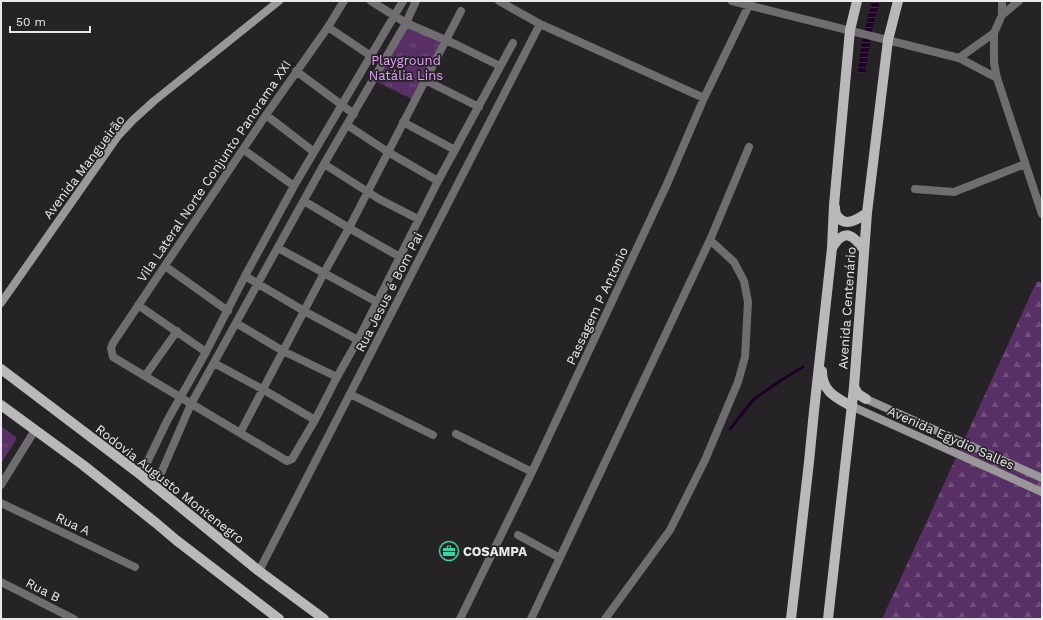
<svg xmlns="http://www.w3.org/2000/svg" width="1043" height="620" font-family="'Work Sans',sans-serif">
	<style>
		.grass { fill: url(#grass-tufts) }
		.forest { fill: url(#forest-firs) }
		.water { fill: url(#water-rules) }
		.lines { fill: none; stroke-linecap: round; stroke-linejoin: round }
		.stream { stroke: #1e0027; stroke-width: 3 }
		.street { stroke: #6f6d70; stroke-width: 8 }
		.secondary { stroke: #9a979b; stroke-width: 8 }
		.primary { stroke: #bbb8bc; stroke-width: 10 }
		.labels { text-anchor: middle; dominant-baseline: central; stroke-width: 3.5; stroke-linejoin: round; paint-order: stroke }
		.park-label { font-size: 13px; fill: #e59ff9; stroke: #262327 }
		.street-label { font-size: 13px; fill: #eae8eb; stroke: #262327 }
		.poi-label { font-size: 13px; font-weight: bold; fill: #eae8eb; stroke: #262327; text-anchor: start }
	</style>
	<defs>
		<pattern id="grass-tufts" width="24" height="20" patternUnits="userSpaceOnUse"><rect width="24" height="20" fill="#593065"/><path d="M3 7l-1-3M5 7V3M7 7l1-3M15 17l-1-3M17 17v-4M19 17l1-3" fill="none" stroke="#714e7b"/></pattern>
		<pattern id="forest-firs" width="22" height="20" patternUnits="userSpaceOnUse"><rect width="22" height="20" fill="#593065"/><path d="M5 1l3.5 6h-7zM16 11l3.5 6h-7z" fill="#714e7b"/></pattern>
		<pattern id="water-rules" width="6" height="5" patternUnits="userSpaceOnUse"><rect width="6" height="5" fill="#1e0027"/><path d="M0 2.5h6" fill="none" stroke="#3f2546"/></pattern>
	</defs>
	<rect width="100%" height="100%" fill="#262327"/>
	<path class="grass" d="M 406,23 L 446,40 L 414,100 L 373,80 Z
		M 1,426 L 17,438 L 2,462 L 1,462 Z"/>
	<path class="forest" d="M 1037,281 L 1042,283 L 1042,619 L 882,619 Z"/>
	<path class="water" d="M 872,1 L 880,1 L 873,26 L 865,74 L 858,72 L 862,42 Z"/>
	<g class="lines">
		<path class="stream" d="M 730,429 L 754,399 L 780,381 L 803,367"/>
		<path class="street" d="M 344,1 L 328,27 L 266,115 L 113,343 L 111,348 L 113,357 L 287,461 L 292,459 L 315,420 L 337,377 L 358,340 L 438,181 L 513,43
			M 371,1 L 406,23 L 457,45 L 500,66
			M 499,1 L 540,24 L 704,98
			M 732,1 L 959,58 L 997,78
			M 1002,15 L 1002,1
			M 328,27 L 371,56
			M 994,33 L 994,63 L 997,78 L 1042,214
			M 959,58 L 994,33 L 1002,15 L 1019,1
			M 296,71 L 354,114
			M 425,80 L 479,107
			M 266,115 L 314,152
			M 403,122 L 455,150
			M 347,125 L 388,152 L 438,181
			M 244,150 L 294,186
			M 324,164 L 379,199 L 418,219
			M 915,189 L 954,192 L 1025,164
			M 304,201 L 349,228 L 400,257
			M 278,248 L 377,302
			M 165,266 L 228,311
			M 245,276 L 304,311 L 358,340
			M 138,305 L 206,352
			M 236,323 L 283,351 L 337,377
			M 214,363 L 264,390 L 315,420
			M 145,376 L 177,331
			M 350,394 L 433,435
			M 240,433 L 324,273 L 349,228 L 461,11
			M 456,434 L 532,472
			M 141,475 L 167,421 L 206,352 L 245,276 L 294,186 L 403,1
			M 1,485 L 35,430
			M 155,487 L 191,404 L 324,164 L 406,23 L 416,1
			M 1,503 L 135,567
			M 518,535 L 560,558
			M 259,571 L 540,24
			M 1,582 L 74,619
			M 460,619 L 532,472 L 667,184 L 704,98 L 751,1
			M 531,619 L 710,240 L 749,147
			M 605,619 L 670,530 L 705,460 L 738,382 L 745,357 L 748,302 L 744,281 L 734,262 L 710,240"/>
		<path class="secondary" d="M 1,303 L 118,136 L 133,120 L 154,101 L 279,1
			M 866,399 L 1042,478
			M 851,406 L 1042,492"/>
		<path class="primary" d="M 835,207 C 835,210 836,215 838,217 C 846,228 859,218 867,213
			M 832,248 C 844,228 853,234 864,250
			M 1,369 L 141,475 L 259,571 L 324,619
			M 822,371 C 822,391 835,397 851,406
			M 854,387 L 858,394 L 866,399
			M 1,405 L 83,465 L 156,523 L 176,540 L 279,619
			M 791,619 L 809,462 L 814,411 L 832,248 L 834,205 L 850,30 L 857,1
			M 828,619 L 854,387 L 867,213 L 888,40 L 898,1"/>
	</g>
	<defs>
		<g id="office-ring" transform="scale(1)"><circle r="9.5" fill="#262327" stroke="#37d4a6" stroke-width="1.5"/><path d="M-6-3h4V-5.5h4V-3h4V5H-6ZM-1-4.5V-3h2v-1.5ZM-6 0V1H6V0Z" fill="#37d4a6"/></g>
	</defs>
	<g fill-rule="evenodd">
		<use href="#office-ring" x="449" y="551"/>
	</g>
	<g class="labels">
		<g class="park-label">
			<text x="406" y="60">Playground<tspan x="406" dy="15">Natália Lins</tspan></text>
		</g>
		<g class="street-label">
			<text transform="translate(84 167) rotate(-53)">Avenida Mangueirão</text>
			<text transform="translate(214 171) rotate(-56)">Vila Lateral Norte Conjunto Panorama XXI</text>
			<text transform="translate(389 292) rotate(-63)">Rua Jesus é Bom Pai</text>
			<text transform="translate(597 306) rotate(-65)">Passagem P Antonio</text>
			<text transform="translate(847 308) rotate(-86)">Avenida Centenário</text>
			<text transform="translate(951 438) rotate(24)">Avenida Egydio Salles</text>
			<text transform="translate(170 484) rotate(38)">Rodovia Augusto Montenegro</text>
			<text transform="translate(73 524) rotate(25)">Rua A</text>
			<text transform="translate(43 590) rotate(27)">Rua B</text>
		</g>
		<g class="poi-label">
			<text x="463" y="551">COSAMPA</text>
		</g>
	</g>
	<rect width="1043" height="620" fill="none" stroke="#eae8eb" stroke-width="4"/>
	<path d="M10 26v6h80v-6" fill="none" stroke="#eae8eb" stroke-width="2"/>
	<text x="16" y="26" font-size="12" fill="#eae8eb" stroke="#262327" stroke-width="3" paint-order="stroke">50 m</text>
</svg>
